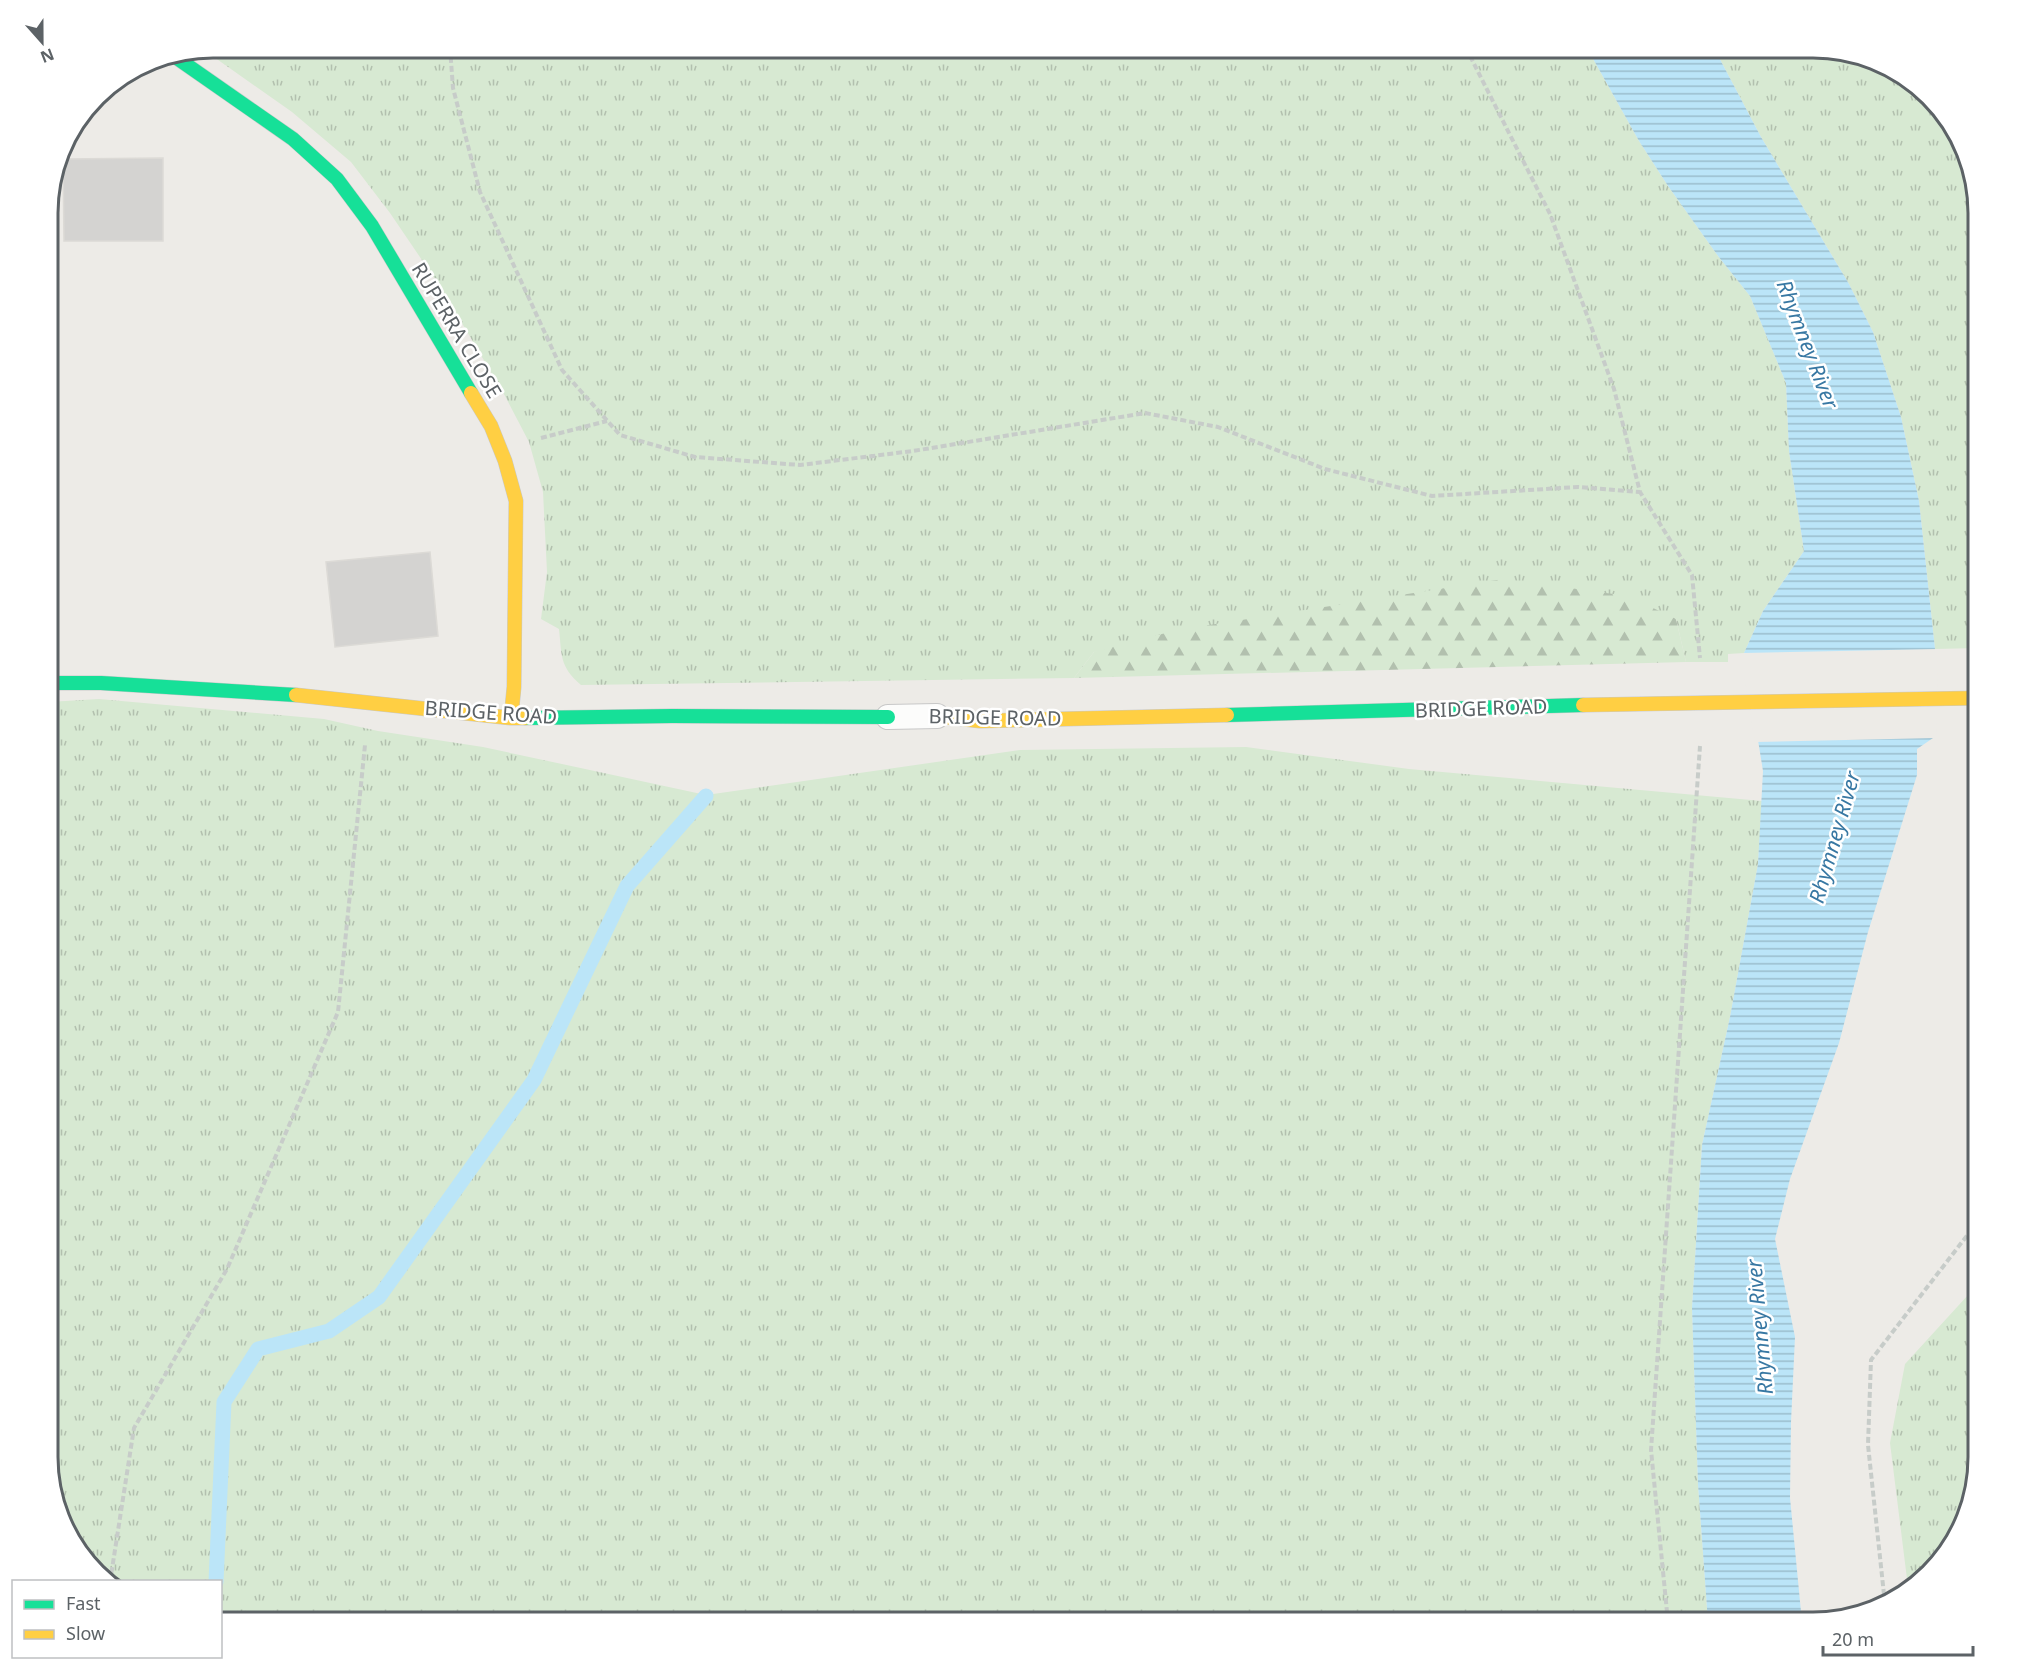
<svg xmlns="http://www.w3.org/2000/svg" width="2027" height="1670" font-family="'Noto Sans',sans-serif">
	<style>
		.grass { fill: url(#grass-tufts) }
		.forest { fill: url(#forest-firs) }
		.water { fill: url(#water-rules) }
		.pier { fill: #edebe7 }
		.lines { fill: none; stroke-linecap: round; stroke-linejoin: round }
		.stream { stroke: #bbe5f8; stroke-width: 15 }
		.building { fill: #d4d3d1; stroke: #dcdad6; stroke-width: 1.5 }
		.lane-casing { stroke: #c8c8c8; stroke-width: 26 }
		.fast-casing { stroke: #c9c9c9; stroke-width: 15 }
		.slow-casing { stroke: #c9c9c9; stroke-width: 15 }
		.path { stroke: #c7ccc9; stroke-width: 4; stroke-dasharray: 6 3; stroke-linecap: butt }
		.lane { stroke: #fcfcfb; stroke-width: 24 }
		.fast { stroke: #16e098; stroke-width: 14 }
		.slow { stroke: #ffcf43; stroke-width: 14 }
		.labels { text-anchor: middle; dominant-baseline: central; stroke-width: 5; stroke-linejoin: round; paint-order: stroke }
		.street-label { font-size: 20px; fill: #5c6266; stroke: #fff }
		.water-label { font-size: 21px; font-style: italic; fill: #3878a3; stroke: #fff }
		.rim { fill: none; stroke: #5c6266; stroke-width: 3 }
	</style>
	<defs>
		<pattern id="grass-tufts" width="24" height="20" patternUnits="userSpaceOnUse" patternTransform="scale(1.5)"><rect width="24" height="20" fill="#d7e9d2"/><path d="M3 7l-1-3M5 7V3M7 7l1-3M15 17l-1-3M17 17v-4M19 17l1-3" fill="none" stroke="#b2c0ae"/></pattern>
		<pattern id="forest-firs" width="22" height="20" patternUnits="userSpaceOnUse" patternTransform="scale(1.5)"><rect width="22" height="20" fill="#d7e9d2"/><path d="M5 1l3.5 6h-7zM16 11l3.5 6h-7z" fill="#b2c0ae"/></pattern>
		<pattern id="water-rules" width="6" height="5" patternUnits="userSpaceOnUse" patternTransform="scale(1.5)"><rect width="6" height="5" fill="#bbe5f8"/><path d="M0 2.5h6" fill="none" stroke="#9bbdcd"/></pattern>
	</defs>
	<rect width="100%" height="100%" fill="#edebe7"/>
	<path class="grass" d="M 214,48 L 1587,48 L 1639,141 L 1668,186 L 1718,256 L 1750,296 L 1786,383 L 1789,451 L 1804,551 L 1763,611 L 1744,653 L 1728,654 L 1728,662 L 1686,662 L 1676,619 L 1094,652 L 1074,678 L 581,685 C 559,666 562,655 559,629 L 541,619 L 547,572 L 543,492 L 529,442 L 505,396 L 443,291 L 390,213 L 351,162 L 292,112 L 204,50 Z
		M 1714,48 L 1814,48 L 1876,60 L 1923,89 L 1966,150 L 1979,214 L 1979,648 L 1935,649 L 1919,501 L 1901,417 L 1873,332 L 1849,284 L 1761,137 Z
		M 99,699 L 324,719 L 378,731 L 483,747 L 706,795 L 1020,750 L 1246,747 L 1409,769 L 1762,801 L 1758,864 L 1730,1017 L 1702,1145 L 1698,1210 L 1692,1308 L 1698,1484 L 1708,1622 L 221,1622 L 220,1582 L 106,1581 L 65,1529 L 48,1467 L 48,702 Z
		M 1979,1283 L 1979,1457 L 1967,1519 L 1938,1566 L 1908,1587 L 1890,1443 L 1905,1364 Z"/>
	<path class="forest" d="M 1503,579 L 1628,596 L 1676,619 L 1686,662 L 1074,678 L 1094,652 L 1177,630 Z"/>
	<path class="water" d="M 1587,48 L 1714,48 L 1761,137 L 1849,284 L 1873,332 L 1901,417 L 1919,501 L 1935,649 L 1933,738 L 1917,749 L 1917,775 L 1868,932 L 1839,1043 L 1790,1179 L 1775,1239 L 1795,1337 L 1791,1422 L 1790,1498 L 1802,1622 L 1708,1622 L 1698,1484 L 1692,1308 L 1702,1145 L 1730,1017 L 1758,864 L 1763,771 L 1744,653 L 1763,611 L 1804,551 L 1789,451 L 1786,383 L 1750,296 L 1718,256 L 1668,186 L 1639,141 Z"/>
	<path class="pier" d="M 1938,649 L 1936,738 L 1755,742 L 1744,674 L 1744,653 Z"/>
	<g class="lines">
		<path class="stream" d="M 216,1582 L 224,1402 L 258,1349 L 329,1331 L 379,1297 L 534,1080 L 627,886 L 706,796"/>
	</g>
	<path class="building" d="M 163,158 L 163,241 L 64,241 L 63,159 Z
		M 430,552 L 438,636 L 335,647 L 326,562 Z"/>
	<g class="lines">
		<g class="lane-casing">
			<path id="lane" d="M 888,717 L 937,716"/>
		</g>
		<g class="fast-casing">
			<path id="fast" d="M 174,56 L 293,139 L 337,179 L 372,226 L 471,393
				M 48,683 L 101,683 L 296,695
				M 1227,715 L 1583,705
				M 525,718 L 672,716 L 888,717"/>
		</g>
		<g class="slow-casing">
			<path id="slow" d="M 471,393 L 491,426 L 505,461 L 516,501 L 514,687 L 511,718
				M 296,695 L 511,718 L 525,718
				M 1583,705 L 1979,698
				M 937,716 L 980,721 L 1227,715"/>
		</g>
		<path class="path" d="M 450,48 L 453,88 L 480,192 L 562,370 L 620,435 L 695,457 L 800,465 L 913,451 L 1145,413 L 1218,427 L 1325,469 L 1432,496 L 1578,487 L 1640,492
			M 1466,48 L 1550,214 L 1614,389 L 1640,492 L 1692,575 L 1700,658
			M 541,438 L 607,421
			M 110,1582 L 134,1428 L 227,1269 L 338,1012 L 365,745
			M 1885,1604 L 1868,1445 L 1871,1360 L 1979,1220
			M 1668,1622 L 1651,1450 L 1700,746"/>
		<use href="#lane" class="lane"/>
		<use href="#fast" class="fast"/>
		<use href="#slow" class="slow"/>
	</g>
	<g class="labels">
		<g class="street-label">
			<text transform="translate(457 330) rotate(59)">RUPERRA CLOSE</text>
			<text transform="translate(1481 708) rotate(-2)">BRIDGE ROAD</text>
			<text transform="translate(491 712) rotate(4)">BRIDGE ROAD</text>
			<text transform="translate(995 717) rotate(1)">BRIDGE ROAD</text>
		</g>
		<g class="water-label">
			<text transform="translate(1808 344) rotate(69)">Rhymney River</text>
			<text transform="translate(1834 837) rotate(-74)">Rhymney River</text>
			<text transform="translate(1759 1327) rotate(-95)">Rhymney River</text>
		</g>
	</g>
	<path d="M0 0H2027V1670H0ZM213 58H1813A155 155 0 0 1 1968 213V1457A155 155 0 0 1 1813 1612H213A155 155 0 0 1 58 1457V213A155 155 0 0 1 213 58Z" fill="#fff" fill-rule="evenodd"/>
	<path class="rim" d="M213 58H1813A155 155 0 0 1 1968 213V1457A155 155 0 0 1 1813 1612H213A155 155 0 0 1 58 1457V213A155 155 0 0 1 213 58Z"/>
	<rect x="12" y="1580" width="210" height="78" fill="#ffffff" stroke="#bec0c2" stroke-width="1.5"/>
	<rect x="24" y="1600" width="30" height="9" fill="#16e098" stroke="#bec0c2" stroke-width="1.5"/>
	<text x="66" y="1610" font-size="18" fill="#5c6266">Fast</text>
	<rect x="24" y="1630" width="30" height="9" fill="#ffcf43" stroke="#bec0c2" stroke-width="1.5"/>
	<text x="66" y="1640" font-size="18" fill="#5c6266">Slow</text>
	<g transform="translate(42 42) rotate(159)" stroke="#ffffff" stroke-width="4.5" paint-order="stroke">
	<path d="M0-4.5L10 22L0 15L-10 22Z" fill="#5c6266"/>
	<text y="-9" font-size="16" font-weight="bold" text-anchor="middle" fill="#5c6266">N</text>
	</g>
	<path d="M1823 1646v9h150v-9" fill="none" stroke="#5c6266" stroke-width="3"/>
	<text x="1832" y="1646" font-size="18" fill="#5c6266" stroke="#ffffff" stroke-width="4.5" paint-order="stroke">20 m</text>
</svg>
